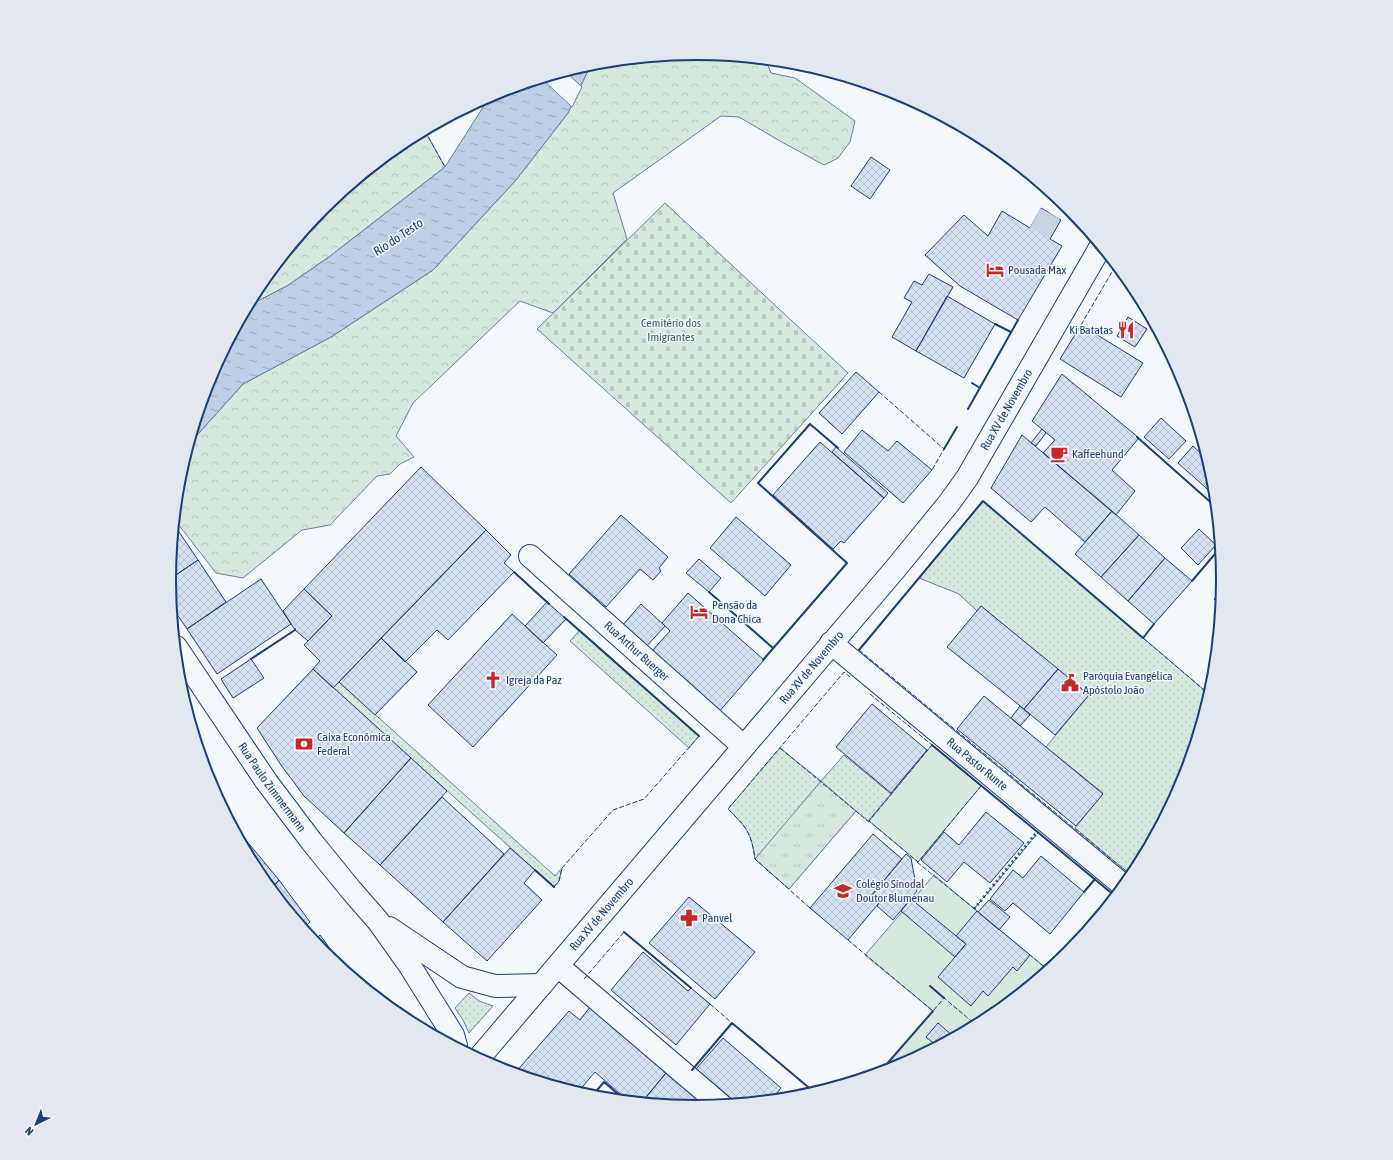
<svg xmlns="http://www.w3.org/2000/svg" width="1393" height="1160" font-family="'Asap Condensed',sans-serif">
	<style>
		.grass { fill: url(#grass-dots); stroke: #687fa3 }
		.forest { fill: url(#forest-crowns); stroke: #687fa3 }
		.cemetery { fill: url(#cemetery-stones); stroke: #687fa3 }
		.park { fill: url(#park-tufts); stroke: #687fa3 }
		.pitch { fill: #d7e8df; stroke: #687fa3 }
		.water { fill: url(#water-ripples); stroke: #687fa3 }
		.pier { fill: #f4f7fb; stroke: #687fa3 }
		.building { fill: url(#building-cross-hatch); stroke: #1d3f73 }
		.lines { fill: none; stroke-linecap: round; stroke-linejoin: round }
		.minor-tunnel { stroke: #c9d2e0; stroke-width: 22; stroke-dasharray: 22 11; stroke-linecap: butt }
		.minor-casing { stroke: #1d3f73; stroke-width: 24 }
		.major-casing { stroke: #1d3f73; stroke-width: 24 }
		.minor { stroke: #f4f7fb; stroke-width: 22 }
		.major { stroke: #f4f7fb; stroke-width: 22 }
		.hedge { stroke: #2c6c60; stroke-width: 3; stroke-dasharray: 2 3; stroke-linecap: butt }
		.fence { stroke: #1d3f73; stroke-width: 1; stroke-dasharray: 5 2; stroke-linecap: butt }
		.wall { stroke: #1d3f73; stroke-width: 2 }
		.labels { text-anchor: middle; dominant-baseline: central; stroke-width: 3; stroke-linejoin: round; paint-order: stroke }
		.poi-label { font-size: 12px; fill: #1d3f73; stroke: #f4f7fb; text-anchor: start }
		.park-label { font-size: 12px; fill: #2c6c60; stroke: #f4f7fb }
		.street-label { font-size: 12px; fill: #1d3f73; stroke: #f4f7fb }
		.water-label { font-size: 13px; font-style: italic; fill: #1d3f73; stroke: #f4f7fb }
		.rim { fill: none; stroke: #1d3f73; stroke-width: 2 }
	</style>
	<defs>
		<pattern id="grass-dots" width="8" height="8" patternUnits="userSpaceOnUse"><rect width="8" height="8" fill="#d7e8df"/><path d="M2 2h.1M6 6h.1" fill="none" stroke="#b8c8c3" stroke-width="1.8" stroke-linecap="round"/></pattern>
		<pattern id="forest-crowns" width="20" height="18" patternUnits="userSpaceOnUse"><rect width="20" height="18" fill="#d7e8df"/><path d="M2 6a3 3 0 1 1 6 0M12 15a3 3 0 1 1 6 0" fill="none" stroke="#b8c8c3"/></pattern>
		<pattern id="cemetery-stones" width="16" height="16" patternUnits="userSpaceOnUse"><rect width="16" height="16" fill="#d7e8df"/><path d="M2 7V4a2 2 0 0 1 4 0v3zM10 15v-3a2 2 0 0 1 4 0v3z" fill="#b8c8c3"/></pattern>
		<pattern id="park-tufts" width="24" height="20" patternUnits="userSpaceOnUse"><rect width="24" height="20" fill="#d7e8df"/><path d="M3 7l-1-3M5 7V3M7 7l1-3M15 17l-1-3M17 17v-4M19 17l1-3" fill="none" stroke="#b8c8c3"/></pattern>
		<pattern id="water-ripples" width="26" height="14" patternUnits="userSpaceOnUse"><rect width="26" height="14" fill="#bed0e5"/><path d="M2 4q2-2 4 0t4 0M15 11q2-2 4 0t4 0" fill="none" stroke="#9aaabe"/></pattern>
		<pattern id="building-cross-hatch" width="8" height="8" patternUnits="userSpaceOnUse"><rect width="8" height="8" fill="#d5e0f0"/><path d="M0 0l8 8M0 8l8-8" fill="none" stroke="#b6c1d1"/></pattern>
	</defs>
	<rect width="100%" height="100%" fill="#f4f7fb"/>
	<path class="grass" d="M 983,501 L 1210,695 L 1183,782 L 1132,876 L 1075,828 L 1103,793 L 1046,747 L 1089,695 L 981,606 L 977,611 L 959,594 L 919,578 Z
		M 580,630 L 699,736 L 689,748 L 570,641 Z
		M 339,682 L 555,876 L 562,868 L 559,881 L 554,887 L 333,688 Z
		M 780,748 L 821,781 L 844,755 L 891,794 L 868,821 L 856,811 L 789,889 L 755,859 C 751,832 747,828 728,809 Z
		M 469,993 L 479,1001 L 493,1006 L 469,1033 L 463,1020 L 455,1008 Z"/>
	<path class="forest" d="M 697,53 L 766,60 L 771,73 L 795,78 L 855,121 L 850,142 L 838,158 L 824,165 L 780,141 L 739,117 L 721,116 L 613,193 L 627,239 L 553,313 L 520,301 L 413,403 L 396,436 L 414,457 L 400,464 L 390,474 L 377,476 L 330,525 L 302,530 L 243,578 L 216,573 L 175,520 L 180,477 L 190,443 L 243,384 L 331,337 L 433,270 L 516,180 L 568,113 L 591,64 Z
		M 425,131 L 445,167 L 329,257 L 287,286 L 248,306 L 258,287 L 324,207 L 404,142 Z"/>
	<path class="cemetery" d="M 665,203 L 848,373 L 731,503 L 537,329 Z"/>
	<path class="park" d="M 821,781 L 856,811 L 789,889 L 755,859 Z"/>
	<path class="pitch" d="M 932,745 L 981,786 L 918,862 L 869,821 Z
		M 934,875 L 1048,970 L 989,1018 L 898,1067 L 879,1073 L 933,1011 L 865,955 Z"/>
	<path class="water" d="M 591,64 L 568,113 L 516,180 L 433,270 L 331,337 L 243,384 L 190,443 L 210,378 L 248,306 L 287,286 L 329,257 L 445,167 L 485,104 L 486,98 L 495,93 Z"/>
	<path class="pier" d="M 566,72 L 582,87 L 572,107 L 542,79 Z"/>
	<path class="building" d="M 871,157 L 890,170 L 870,199 L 851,186 Z
		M 1023,169 L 1061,201 L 1059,204 Z
		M 1041,208 L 1061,220 L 1050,239 L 1062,246 L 1018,320 L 960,286 L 925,255 L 964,215 L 988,236 L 1002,211 L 1030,228 Z
		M 929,274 L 953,287 L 916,351 L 892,337 L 912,302 L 904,298 L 914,281 L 922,285 Z
		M 947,296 L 995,324 L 964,378 L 916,351 Z
		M 1128,317 L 1147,329 L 1135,347 L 1117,336 Z
		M 1081,325 L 1143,363 L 1121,397 L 1060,359 Z
		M 856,372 L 879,392 L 842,434 L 819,413 Z
		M 1062,374 L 1139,438 L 1112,470 L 1135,491 L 1116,515 L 1043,453 L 1055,440 L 1032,421 Z
		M 1161,418 L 1186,441 L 1169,459 L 1144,437 Z
		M 1042,429 L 1046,433 L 1036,446 L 1031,443 Z
		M 862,430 L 888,451 L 897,441 L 932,470 L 903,503 L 844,452 Z
		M 1022,435 L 1112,511 L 1085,542 L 1045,507 L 1031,522 L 991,488 Z
		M 820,442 L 884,498 L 844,543 L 841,541 L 833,549 L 773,495 Z
		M 1193,446 L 1208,460 L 1213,477 L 1215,496 L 1178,463 Z
		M 836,447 L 888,493 L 884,498 L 832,452 Z
		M 421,467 L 486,530 L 333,688 L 313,669 L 320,661 L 304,645 L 332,616 L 304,589 Z
		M 1112,511 L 1139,535 L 1101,577 L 1075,554 Z
		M 621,515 L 668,557 L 659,568 L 661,571 L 653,580 L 640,569 L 606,607 L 569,574 Z
		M 736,517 L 791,565 L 765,596 L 710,548 Z
		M 175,526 L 198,560 L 170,579 Z
		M 1199,529 L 1216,545 L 1198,565 L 1181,548 Z
		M 486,530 L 511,555 L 504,563 L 514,572 L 448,640 L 437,630 L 405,662 L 381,638 Z
		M 1139,535 L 1165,558 L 1128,601 L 1101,577 Z
		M 1165,558 L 1192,581 L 1154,624 L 1128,601 Z
		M 699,559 L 721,578 L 709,592 L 686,573 Z
		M 198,560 L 226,602 L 187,629 L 172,607 L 170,579 Z
		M 261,579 L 291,624 L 217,674 L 187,629 Z
		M 304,589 L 332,616 L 308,641 L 295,630 L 283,611 Z
		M 1223,589 L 1221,605 L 1214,599 Z
		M 688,593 L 764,660 L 718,713 L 650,653 L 670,631 L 662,623 Z
		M 547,602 L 566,619 L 543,643 L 525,626 Z
		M 641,604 L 665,626 L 645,648 L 621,627 Z
		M 981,606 L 1058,669 L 1024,709 L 947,647 Z
		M 512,614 L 557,655 L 473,747 L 428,705 Z
		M 381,638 L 417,672 L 375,715 L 339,682 Z
		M 251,659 L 264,678 L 233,698 L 221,679 Z
		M 313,669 L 411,758 L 344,833 L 304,796 L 281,765 L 257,728 Z
		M 1058,669 L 1089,695 L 1055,735 L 1024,709 Z
		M 984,696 L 1103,794 L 1076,826 L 957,729 Z
		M 872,704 L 927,750 L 891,793 L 836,747 Z
		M 1020,706 L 1030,715 L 1020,726 L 1011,718 Z
		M 411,758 L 447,791 L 380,865 L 344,833 Z
		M 442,797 L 504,854 L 443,922 L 380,865 Z
		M 986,812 L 1024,843 L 990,883 L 964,862 L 947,882 L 921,860 L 944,832 L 959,845 Z
		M 240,833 L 279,880 L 271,889 L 258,873 L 238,835 Z
		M 873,834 L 902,859 L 871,896 L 879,903 L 848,940 L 810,908 Z
		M 510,848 L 535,870 L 524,883 L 542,900 L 487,961 L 443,922 Z
		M 906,854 L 911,858 L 917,891 L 893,920 L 877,906 L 879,903 L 871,896 Z
		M 1041,856 L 1084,892 L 1050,934 L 1013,903 L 1005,911 L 990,899 L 1013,870 L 1023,878 Z
		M 279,880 L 310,922 L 304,928 L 271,889 Z
		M 689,897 L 755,952 L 715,999 L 649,943 Z
		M 911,899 L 966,944 L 955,957 L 901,911 Z
		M 989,900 L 1010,917 L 999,930 L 978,912 Z
		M 977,911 L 1030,955 L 1017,971 L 1013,967 L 988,996 L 983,991 L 971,1006 L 938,977 L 966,944 L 956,936 Z
		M 320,935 L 343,966 L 342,967 L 324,952 L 314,941 Z
		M 643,952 L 688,991 L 691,988 L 710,1004 L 676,1045 L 611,990 Z
		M 593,1003 L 670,1068 L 642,1102 L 627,1100 L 595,1072 L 578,1092 L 515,1073 L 569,1011 L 580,1020 Z
		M 938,1023 L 954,1037 L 937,1046 L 926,1037 Z
		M 723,1038 L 781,1088 L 771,1100 L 736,1103 L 696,1069 Z
		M 667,1072 L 707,1106 L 696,1107 L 642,1102 Z"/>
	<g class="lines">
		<path class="minor-tunnel" d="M 1035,218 L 1056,229"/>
		<g class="minor-casing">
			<g id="minor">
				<path id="s1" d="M 530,556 L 743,746"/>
				<path id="s2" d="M 831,643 L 1124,886"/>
				<path d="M 558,966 L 721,1105"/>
			</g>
		</g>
		<g class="major-casing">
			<g id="major">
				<path id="s3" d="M 176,647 L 266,781 L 312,842 L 351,890 L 378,921 L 410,966 L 453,1035 L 456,1046"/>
				<path d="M 389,928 L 462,977 L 495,986 L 541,985"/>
				<path id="s4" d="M 479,1058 L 896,568 L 949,503 L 967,478 L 1101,246"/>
			</g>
		</g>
		<use href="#minor" class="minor"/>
		<use href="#major" class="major"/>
		<path class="hedge" d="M 974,909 L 1037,832"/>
		<path class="fence" d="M 425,131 L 445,167
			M 1081,325 L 1116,265
			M 879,392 L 944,449 L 932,470
			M 1143,638 L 1210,695
			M 859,650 L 1132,876
			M 870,694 L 932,745
			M 932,745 L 981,786 L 918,862 L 869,821 Z
			M 780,748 L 869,822
			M 917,862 L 977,911
			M 554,887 L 559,881 L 562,868 L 613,810 L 644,799 L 699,736
			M 810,908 L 755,859 C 751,832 747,828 728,809 L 844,672 L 850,677
			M 974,909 L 1038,833
			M 848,940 L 933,1011 L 944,998 L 976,1025
			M 1029,954 L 1048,970
			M 584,979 L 624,932
			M 710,1004 L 732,1023"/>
		<path class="wall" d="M 995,324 L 1011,332
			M 972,383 L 980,388
			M 968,409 L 1018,320
			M 1137,437 L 1216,507
			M 944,449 L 957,427
			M 514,572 L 549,604
			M 1192,581 L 1220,548
			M 709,592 L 773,648
			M 564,617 L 699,736
			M 859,650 L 983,501 L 1143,638 L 1154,624
			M 251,659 L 295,630 L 295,629
			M 763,660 L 847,563 L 758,483 L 810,424 L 838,448
			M 932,745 L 1115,896
			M 535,870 L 554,887
			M 1084,892 L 1095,879
			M 624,932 L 691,988
			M 930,986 L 944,998
			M 692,1070 L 732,1023 L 814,1092
			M 879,1073 L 933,1011
			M 592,1096 L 604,1082 L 625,1100"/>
	</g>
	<defs>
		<g id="hotel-bare" transform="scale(1.38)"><path d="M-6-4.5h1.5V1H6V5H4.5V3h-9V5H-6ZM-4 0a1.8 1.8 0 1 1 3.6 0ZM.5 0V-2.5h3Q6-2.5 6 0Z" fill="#c62828" stroke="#f4f7fb" stroke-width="2.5" paint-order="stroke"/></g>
		<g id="restaurant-bare" transform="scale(1.38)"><path d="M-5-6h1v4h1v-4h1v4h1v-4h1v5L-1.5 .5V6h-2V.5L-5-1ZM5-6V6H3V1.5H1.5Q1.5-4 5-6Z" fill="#c62828" stroke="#f4f7fb" stroke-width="2.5" paint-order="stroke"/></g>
		<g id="cafe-bare" transform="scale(1.38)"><path d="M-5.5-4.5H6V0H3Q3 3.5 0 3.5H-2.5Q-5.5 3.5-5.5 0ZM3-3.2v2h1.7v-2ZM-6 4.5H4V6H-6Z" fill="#c62828" stroke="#f4f7fb" stroke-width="2.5" paint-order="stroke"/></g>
		<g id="church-bare" transform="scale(1.38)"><path d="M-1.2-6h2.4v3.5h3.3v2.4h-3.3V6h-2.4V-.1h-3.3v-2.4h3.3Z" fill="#c62828" stroke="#f4f7fb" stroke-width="2.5" paint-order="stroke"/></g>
		<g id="civic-bare" transform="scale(1.38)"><path d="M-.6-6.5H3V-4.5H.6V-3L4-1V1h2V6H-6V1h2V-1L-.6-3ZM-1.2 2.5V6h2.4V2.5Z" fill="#c62828" stroke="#f4f7fb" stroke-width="2.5" paint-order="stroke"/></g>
		<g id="bank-bare" transform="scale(1.38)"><path d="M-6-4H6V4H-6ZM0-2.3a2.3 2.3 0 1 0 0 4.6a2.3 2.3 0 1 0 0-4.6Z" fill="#c62828" stroke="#f4f7fb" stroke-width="2.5" paint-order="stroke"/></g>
		<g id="school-bare" transform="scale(1.38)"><path d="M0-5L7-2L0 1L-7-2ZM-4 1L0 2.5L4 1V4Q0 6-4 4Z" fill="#c62828" stroke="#f4f7fb" stroke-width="2.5" paint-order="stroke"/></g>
		<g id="pharmacy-bare" transform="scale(1.38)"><path d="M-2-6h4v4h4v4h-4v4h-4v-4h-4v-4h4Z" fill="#c62828" stroke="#f4f7fb" stroke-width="2.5" paint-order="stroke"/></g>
	</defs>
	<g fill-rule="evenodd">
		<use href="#hotel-bare" x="995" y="270"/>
		<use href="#restaurant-bare" x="1126" y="330"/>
		<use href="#cafe-bare" x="1059" y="454"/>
		<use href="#hotel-bare" x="699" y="612"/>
		<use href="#church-bare" x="493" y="680"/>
		<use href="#civic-bare" x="1070" y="683"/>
		<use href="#bank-bare" x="304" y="744"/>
		<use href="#school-bare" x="843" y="891"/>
		<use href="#pharmacy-bare" x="689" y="918"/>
	</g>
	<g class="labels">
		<g class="poi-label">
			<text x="1008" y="270">Pousada Max</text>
			<text x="1113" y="330" text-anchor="end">Ki Batatas</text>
			<text x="1072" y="454">Kaffeehund</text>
			<text x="712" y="605">Pensão da<tspan x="712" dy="14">Dona Chica</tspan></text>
			<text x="1083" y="676">Paróquia Evangélica<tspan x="1083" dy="14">Apóstolo João</tspan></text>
			<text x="506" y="680">Igreja da Paz</text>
			<text x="317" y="737">Caixa Econômica<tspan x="317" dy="14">Federal</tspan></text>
			<text x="856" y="884">Colégio Sinodal<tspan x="856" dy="14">Doutor Blumenau</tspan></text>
			<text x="702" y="918">Panvel</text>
		</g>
		<g class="park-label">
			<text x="671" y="323">Cemitério dos<tspan x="671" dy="14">Imigrantes</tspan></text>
		</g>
		<g class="street-label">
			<text stroke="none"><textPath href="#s4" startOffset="837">Rua XV de Novembro</textPath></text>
			<text stroke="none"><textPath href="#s1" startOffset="143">Rua Arthur Buerger</textPath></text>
			<text stroke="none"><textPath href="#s4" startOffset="513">Rua XV de Novembro</textPath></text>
			<text stroke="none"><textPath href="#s2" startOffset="190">Rua Pastor Runte</textPath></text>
			<text stroke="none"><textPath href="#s3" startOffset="170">Rua Paulo Zimmermann</textPath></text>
			<text stroke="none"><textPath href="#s4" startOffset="189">Rua XV de Novembro</textPath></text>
		</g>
		<g class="water-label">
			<text transform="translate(398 237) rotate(-34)">Rio do Testo</text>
		</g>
	</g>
	<path d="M0 0H1393V1160H0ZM176 580a520 520 0 1 1 1040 0a520 520 0 1 1-1040 0Z" fill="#e3e8f0" fill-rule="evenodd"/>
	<path class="rim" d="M176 580a520 520 0 1 1 1040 0a520 520 0 1 1-1040 0Z"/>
	<g transform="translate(36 1124) rotate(223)" stroke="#f4f7fb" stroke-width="3" paint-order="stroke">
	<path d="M0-3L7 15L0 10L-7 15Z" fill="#1d3f73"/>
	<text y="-6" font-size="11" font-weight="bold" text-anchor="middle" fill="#1d3f73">N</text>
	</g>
</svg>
